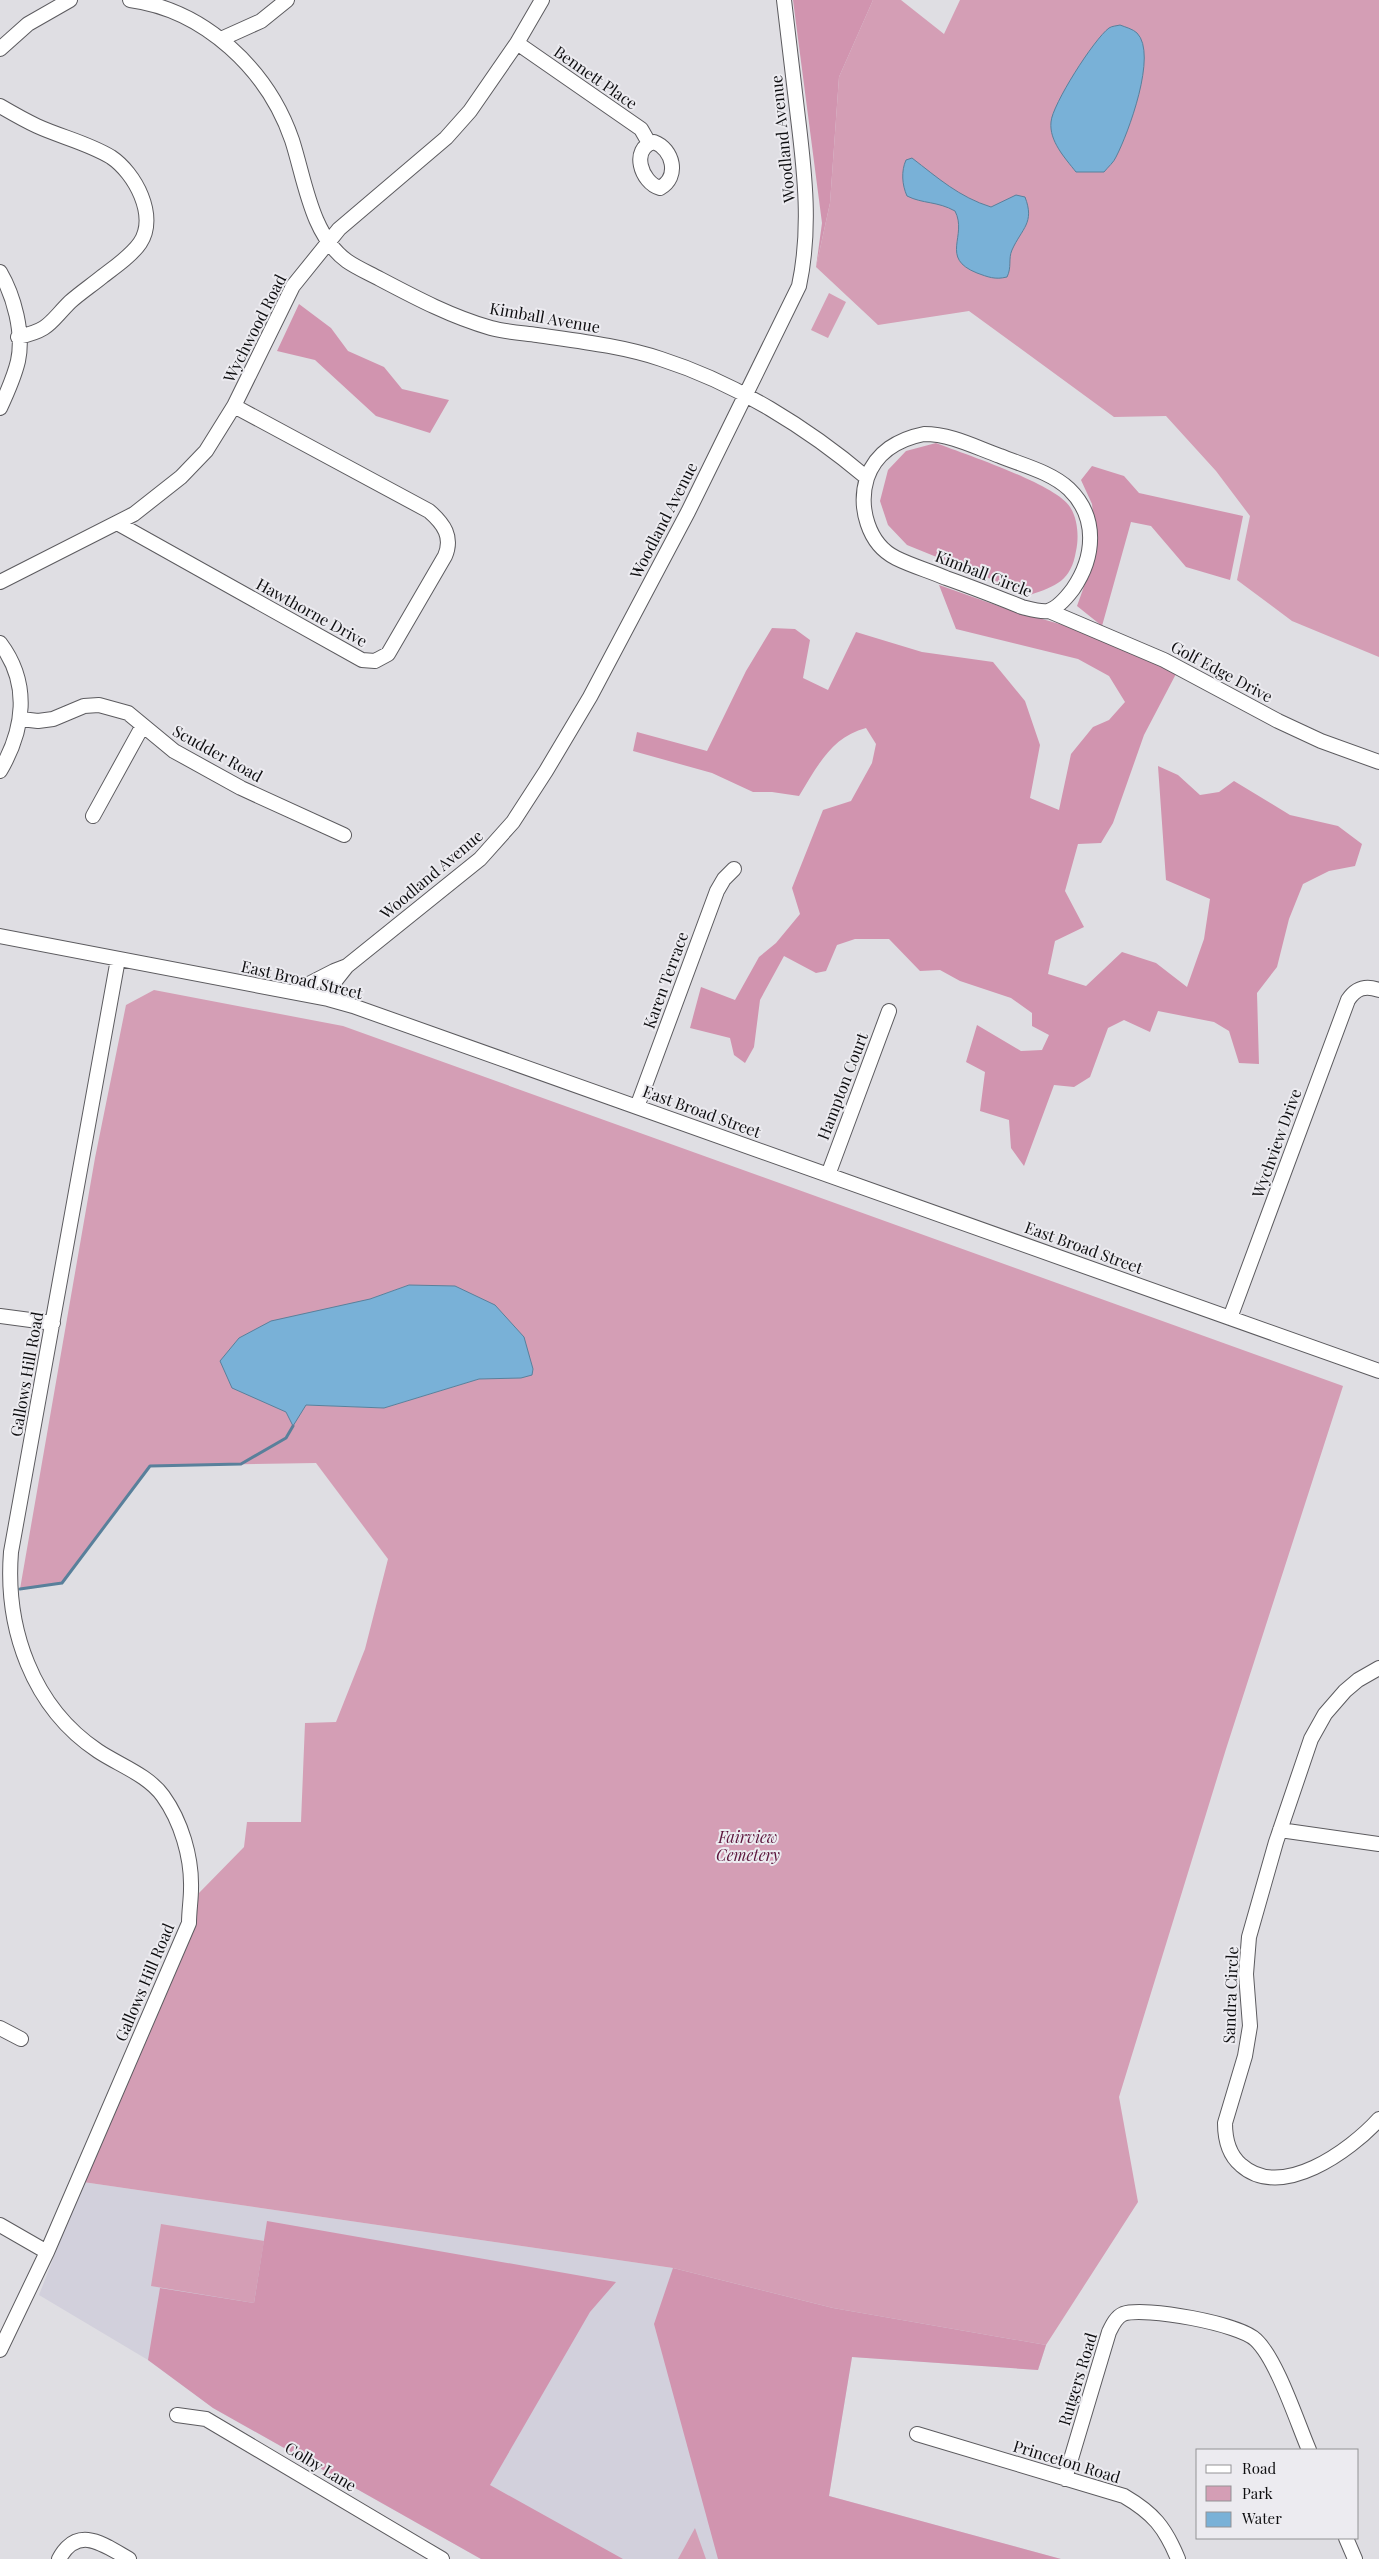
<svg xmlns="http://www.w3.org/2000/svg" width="1379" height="2559" font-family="'Playfair Display',serif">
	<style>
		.built { fill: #d2d0dc }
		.green { fill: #d49eb5; fill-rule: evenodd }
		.forest { fill: #d194af }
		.water { fill: #79b1d7; stroke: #59809b }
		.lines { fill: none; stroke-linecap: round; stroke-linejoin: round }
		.stream { stroke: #59809b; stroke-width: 3 }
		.minor-casing { stroke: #5c5b5f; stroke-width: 16 }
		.minor { stroke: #fff; stroke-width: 14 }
		.labels { text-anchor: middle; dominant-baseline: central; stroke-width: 4; stroke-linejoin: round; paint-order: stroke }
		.street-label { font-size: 16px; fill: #0e0e10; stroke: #ecebf0 }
		.park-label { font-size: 16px; font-style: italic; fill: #5b143b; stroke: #ecebf0 }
	</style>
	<rect width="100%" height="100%" fill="#dfdee3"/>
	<path class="built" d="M 83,2182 L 673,2268 L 833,2308 L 1046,2345 L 1038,2370 L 852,2357 L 829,2496 L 1061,2559 L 481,2559 L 213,2408 L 148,2360 L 39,2295 Z"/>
	<path class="green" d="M 873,0 L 901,0 L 944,34 L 960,0 L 1379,0 L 1379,657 L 1292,621 L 1237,580 L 1250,516 L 1216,471 L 1166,416 L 1114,417 L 969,311 L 878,325 L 816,267 L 830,203 L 839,77 Z
		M 829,293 L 846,302 L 828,338 L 811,330 Z
		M 154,990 L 343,1026 L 1343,1386 L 1226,1749 L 1119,2097 L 1138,2202 L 1046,2345 L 833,2308 L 673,2268 L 83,2182 L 190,1939 L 199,1893 L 244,1847 L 247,1822 L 301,1822 L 305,1723 L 336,1722 L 365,1649 L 388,1559 L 316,1463 L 150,1466 L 62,1583 L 20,1589 L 95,1158 L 126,1005 ZM 409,1285 L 530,1361 L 533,1369 L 531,1375 L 479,1379 L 384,1408 L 305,1405 L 293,1425 L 286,1412 L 370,1299 Z
		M 161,2224 L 264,2241 L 254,2303 L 151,2286 Z
		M 695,2528 L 706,2559 L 678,2559 Z"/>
	<path class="forest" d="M 793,0 L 873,0 L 839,77 L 830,203 L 816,267 L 822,223 Z
		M 299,304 L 331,328 L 348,351 L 384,367 L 402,389 L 449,400 L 430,433 L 376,416 L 315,360 L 277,351 Z
		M 936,443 C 964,454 1056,484 1070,507 C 1078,519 1079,538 1076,551 C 1071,581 1056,586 1030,595 L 907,545 L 888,525 L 880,501 L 888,470 L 906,451 Z
		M 1092,466 L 1124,476 L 1139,493 L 1243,516 L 1230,580 L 1186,567 L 1151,526 L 1131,522 L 1102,626 L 1077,606 L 1097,550 L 1092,504 L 1081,480 Z
		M 939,585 L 1004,608 L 1091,633 L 1177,672 L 1144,735 L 1113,823 L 1101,843 L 1078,844 L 1065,891 L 1084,927 L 1055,941 L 1048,974 L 1086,986 L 1122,952 L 1156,963 L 1187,987 L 1204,939 L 1210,899 L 1166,880 L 1158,766 L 1178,775 L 1200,795 L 1219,792 L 1234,781 L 1290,815 L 1338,826 L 1362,844 L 1355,866 L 1329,871 L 1303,884 L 1289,919 L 1277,967 L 1257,993 L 1259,1064 L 1239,1063 L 1229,1031 L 1214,1022 L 1158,1011 L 1150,1032 L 1124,1020 L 1108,1028 L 1090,1077 L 1074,1087 L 1054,1085 L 1024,1166 L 1011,1148 L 1009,1120 L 980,1111 L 985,1072 L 966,1062 L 977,1025 L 1021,1051 L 1042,1050 L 1049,1035 L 1032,1026 L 1032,1013 L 1011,998 L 960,981 L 940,970 L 920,971 L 889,939 L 855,939 L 837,945 L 826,971 L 816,973 L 784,956 L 760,1000 L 754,1047 L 745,1063 L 734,1055 L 730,1038 L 690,1028 L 701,987 L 735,1000 L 759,957 L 776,943 L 800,914 L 792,888 L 823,810 L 851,801 L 872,763 L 876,744 L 866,728 C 831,737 817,767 799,796 L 772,792 L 753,792 L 712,773 L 633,751 L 637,732 L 707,751 L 746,671 L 772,628 L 795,629 L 810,640 L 803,678 L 828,690 L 856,632 L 922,652 L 993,662 L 1025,701 L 1040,745 L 1030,798 L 1059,810 L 1071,754 L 1093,727 L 1109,720 L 1125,702 L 1109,676 L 1078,659 L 956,629 Z
		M 267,2221 L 616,2282 L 590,2312 L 490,2485 L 623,2559 L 481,2559 L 213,2408 L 148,2360 L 160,2288 L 254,2303 Z
		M 673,2268 L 833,2308 L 1046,2345 L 1038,2370 L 852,2357 L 829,2496 L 1061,2559 L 718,2559 L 654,2324 Z"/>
	<path class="water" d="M 1120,25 C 1125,27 1133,29 1137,33 C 1158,54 1128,134 1116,157 C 1114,162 1108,167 1104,172 L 1076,172 C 1065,158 1049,141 1051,122 C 1052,105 1094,39 1109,28 C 1112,26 1116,26 1120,25 Z
		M 912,158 C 938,178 959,197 991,207 L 1016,195 L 1025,197 C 1035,223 1022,228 1012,250 C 1008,259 1012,267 1007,277 C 995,280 988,277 977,273 C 939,258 968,236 955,211 C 937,201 923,204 907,196 C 902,185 901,171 906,160 Z
		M 409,1285 L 455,1286 L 495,1305 L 524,1337 L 533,1369 L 532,1375 L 521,1378 L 479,1379 L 384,1408 L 306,1405 L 293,1426 L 286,1412 L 232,1388 L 220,1361 L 239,1338 L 271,1321 L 370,1299 Z"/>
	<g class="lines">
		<path class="stream" d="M 20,1589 L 62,1583 L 150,1466 L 241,1464 L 286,1438 L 293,1426"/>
		<g class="minor-casing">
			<path id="minor" d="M 130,0 C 205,10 268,70 292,140 C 305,180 311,235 347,261 C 357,268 369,273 380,279 C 416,298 452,317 491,328 C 506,332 522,333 537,335 C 578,341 622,346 661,359 C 736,383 808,428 867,478
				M 221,39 L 261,21 L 287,0
				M 517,43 L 641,129 L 649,143
				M 0,49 L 28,24 L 70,0
				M 0,106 C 12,113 24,120 37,126 C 61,137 88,143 111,157 C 135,173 158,216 140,243 C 131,256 115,267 103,276 C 92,285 80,293 70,302 C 49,323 50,330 18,337
				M 654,142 C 673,149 680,177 660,188 C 641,183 630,148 654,142 Z
				M 0,272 C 14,296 24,333 18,361 C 14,378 7,393 0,408
				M 924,434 C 951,434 975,447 1000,456 C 1022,465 1051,472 1069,489 C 1098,517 1095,557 1073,589 C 1067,597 1058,608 1048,611 C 1039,612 1030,609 1022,607 C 997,597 972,587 946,578 C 930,571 912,566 896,558 C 868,544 858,507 867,478 C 876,452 899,439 924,434 Z
				M 117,523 L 362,660 L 375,661 L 388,654 L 445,556 C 453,537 444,524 429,511 L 234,406
				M 0,582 L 134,514 L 181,477 L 206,451 L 234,406 L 293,286 L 339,229 L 446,138 L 470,111 L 517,43 L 542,0
				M 1049,611 L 1164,660 L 1278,721 L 1321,741 L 1379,762
				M 0,643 C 31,684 24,730 0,771
				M 21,719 L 38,721 L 53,719 L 84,706 L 99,705 L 128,713 L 174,751 L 241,788 L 344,835
				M 93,816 L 142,727
				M 0,936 L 328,999 L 353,1006 L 1379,1371
				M 293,992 L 334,971 L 347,966
				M 328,999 L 332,985 L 347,966 L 480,859 L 513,822 L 546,771 L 590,697 L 688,512 L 799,286 C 811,230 805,175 798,118 C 793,79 789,39 784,0
				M 637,1107 L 717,891 L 724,879 L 734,869
				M 828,1175 L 889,1011
				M 0,1316 L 53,1323
				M 1230,1318 L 1348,1000 C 1356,988 1365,985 1379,990
				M 1379,1668 L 1358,1680 L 1345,1691 L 1325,1714 L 1311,1739 L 1276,1842 L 1249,1937 L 1246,1974 L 1250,2026 L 1245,2056 L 1225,2123 C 1225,2139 1228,2154 1241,2165 C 1281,2201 1350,2151 1379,2119
				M 1280,1830 L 1379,1844
				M 0,2028 L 21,2039
				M 0,2225 L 47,2252
				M 0,2350 L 47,2252 L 189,1923 C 189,1911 191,1900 191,1889 C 192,1857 181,1821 163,1796 C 148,1775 119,1765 98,1751 C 32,1707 5,1628 11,1552 L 118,959
				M 177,2415 L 206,2419 L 442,2559
				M 917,2434 L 1124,2496 C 1153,2513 1165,2527 1178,2559
				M 1065,2479 L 1109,2332 C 1112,2326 1116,2317 1123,2314 C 1144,2306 1241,2324 1256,2340 C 1277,2360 1297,2422 1309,2450
				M 1346,2538 L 1355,2559
				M 59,2559 C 78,2524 104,2545 129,2559"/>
		</g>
		<use href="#minor" class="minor"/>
	</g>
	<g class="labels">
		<g class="street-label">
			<text transform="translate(596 77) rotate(35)">Bennett Place</text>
			<text transform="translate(782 139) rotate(-96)">Woodland Avenue</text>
			<text transform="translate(545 317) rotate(10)">Kimball Avenue</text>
			<text transform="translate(254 328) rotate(-63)">Wychwood Road</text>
			<text transform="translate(663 520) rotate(-63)">Woodland Avenue</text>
			<text transform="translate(984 573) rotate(21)">Kimball Circle</text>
			<text transform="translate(312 612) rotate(29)">Hawthorne Drive</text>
			<text transform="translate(1222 671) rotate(28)">Golf Edge Drive</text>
			<text transform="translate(218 753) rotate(29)">Scudder Road</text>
			<text transform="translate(431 874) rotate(-40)">Woodland Avenue</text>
			<text transform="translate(302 979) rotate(13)">East Broad Street</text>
			<text transform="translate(665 980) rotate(-70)">Karen Terrace</text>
			<text transform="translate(842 1086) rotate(-69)">Hampton Court</text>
			<text transform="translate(702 1111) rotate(20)">East Broad Street</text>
			<text transform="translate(1276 1143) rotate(-70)">Wychview Drive</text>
			<text transform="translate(1084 1247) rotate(20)">East Broad Street</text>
			<text transform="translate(26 1374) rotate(-80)">Gallows Hill Road</text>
			<text transform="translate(144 1982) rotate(-67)">Gallows Hill Road</text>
			<text transform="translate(1230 1995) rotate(-88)">Sandra Circle</text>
			<text transform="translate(1077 2379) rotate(-73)">Rutgers Road</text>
			<text transform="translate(1067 2461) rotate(17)">Princeton Road</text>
			<text transform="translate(321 2466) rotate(31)">Colby Lane</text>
		</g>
		<g class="park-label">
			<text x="748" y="1836">Fairview<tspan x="748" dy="18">Cemetery</tspan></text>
		</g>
	</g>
	<rect x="1196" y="2449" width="162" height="90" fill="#ecebf0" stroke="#939396"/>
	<rect x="1206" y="2465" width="25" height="8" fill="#ffffff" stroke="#939396"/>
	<text x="1242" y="2474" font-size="15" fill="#0e0e10">Road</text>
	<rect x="1206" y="2486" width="25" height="15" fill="#d49eb5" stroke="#939396"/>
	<text x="1242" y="2499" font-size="15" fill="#0e0e10">Park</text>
	<rect x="1206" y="2512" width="25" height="15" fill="#79b1d7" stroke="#939396"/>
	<text x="1242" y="2524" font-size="15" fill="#0e0e10">Water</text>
</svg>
